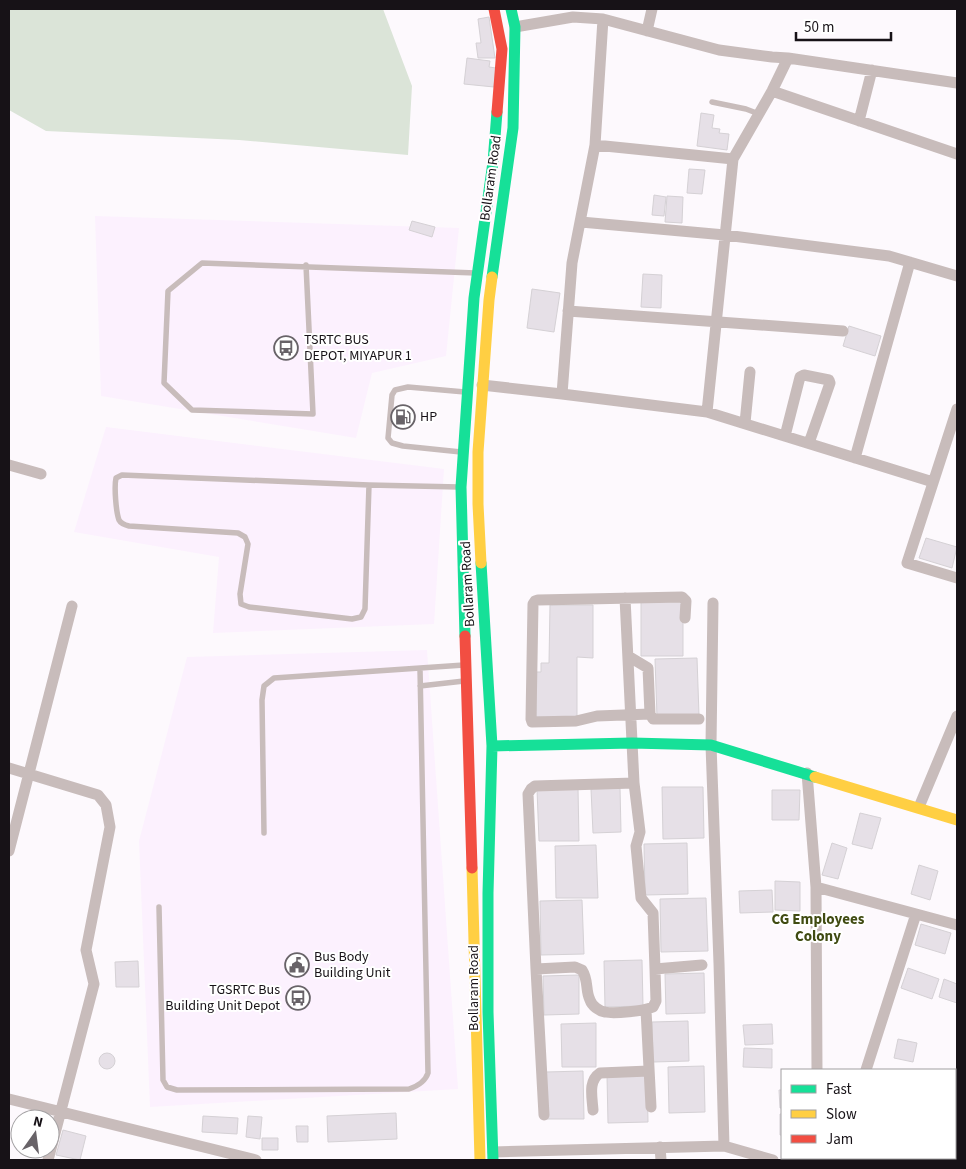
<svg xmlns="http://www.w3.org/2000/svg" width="966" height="1169" font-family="'Source Sans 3',sans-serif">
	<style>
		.built { fill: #fcf1fe }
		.green { fill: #dbe4d8 }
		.building { fill: #e6e0e7; stroke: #d5d1d5 }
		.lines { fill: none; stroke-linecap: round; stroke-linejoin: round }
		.lane { stroke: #c8bcbb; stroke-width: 5.5 }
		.street { stroke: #c8bcbb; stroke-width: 11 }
		.fast { stroke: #16e098; stroke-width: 11 }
		.slow { stroke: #ffcf43; stroke-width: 11 }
		.jam { stroke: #f24e42; stroke-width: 11 }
		.labels { text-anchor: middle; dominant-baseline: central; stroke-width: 4; stroke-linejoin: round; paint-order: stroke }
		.street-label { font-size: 14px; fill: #171217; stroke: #fff }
		.poi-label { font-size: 14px; fill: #171217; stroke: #fff; text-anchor: start }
		.neighbourhood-label { font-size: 15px; font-weight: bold; fill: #404b12; stroke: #fff }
	</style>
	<rect width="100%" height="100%" fill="#fdf9fd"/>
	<path class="built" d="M 95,216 L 459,228 L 446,356 L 372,373 L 356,438 L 101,396 Z
		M 106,427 L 444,469 L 434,624 L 213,633 L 219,557 L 74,532 Z
		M 427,650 L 458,1089 L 150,1107 L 139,841 L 187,657 Z"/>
	<path class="green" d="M 9,9 L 383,9 L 412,86 L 408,155 L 239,140 L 46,131 L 9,110 Z"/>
	<path class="building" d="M 489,17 L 495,58 L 478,58 L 476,43 L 481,43 L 478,19 Z
		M 467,58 L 490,61 L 489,67 L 496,68 L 494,87 L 464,84 Z
		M 701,113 L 714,115 L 712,128 L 720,129 L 719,133 L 729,134 L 727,150 L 697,146 Z
		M 689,169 L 705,170 L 702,194 L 687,193 Z
		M 654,195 L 666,197 L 664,216 L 652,215 Z
		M 667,196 L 683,197 L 682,223 L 665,222 Z
		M 412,221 L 435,227 L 432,237 L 409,230 Z
		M 643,274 L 662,275 L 661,308 L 641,307 Z
		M 532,289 L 560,293 L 554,332 L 527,328 Z
		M 849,326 L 881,336 L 875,356 L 843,346 Z
		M 926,538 L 957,547 L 952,568 L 919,558 Z
		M 641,599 L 683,599 L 683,656 L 641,656 Z
		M 550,605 L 593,605 L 593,658 L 577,657 L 577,718 L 536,717 L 536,672 L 541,672 L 541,663 L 549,663 Z
		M 697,658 L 699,715 L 657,717 L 655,659 Z
		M 662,787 L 703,787 L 704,838 L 663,839 Z
		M 578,788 L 579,841 L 539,841 L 537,789 Z
		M 620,788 L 621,832 L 593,833 L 591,789 Z
		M 772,790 L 800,790 L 799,820 L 772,820 Z
		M 860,813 L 881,818 L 872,849 L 852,844 Z
		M 687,843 L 688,894 L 645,895 L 644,844 Z
		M 832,843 L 847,848 L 838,879 L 822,875 Z
		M 596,845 L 598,898 L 556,898 L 555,846 Z
		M 919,865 L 938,871 L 930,900 L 911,894 Z
		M 775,881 L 800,882 L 800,911 L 775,910 Z
		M 772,890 L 773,912 L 740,913 L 739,891 Z
		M 706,898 L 708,951 L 661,952 L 660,899 Z
		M 582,900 L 584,954 L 541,955 L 540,901 Z
		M 921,924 L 951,933 L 945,954 L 915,945 Z
		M 642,960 L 643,1006 L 605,1007 L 604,961 Z
		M 138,961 L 139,987 L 116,987 L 115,962 Z
		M 908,968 L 939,979 L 932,999 L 901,988 Z
		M 704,973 L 705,1013 L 666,1014 L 665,974 Z
		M 579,975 L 579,1014 L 544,1015 L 543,976 Z
		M 944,979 L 957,984 L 957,1003 L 939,997 Z
		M 688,1021 L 689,1061 L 653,1062 L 652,1022 Z
		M 596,1023 L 596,1067 L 562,1067 L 561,1024 Z
		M 772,1024 L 773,1044 L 745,1045 L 743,1025 Z
		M 898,1039 L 917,1043 L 913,1062 L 894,1058 Z
		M 744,1048 L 772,1049 L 772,1068 L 743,1067 Z
		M99 1061a8 8 0 1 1 16 0a8 8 0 1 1-16 0Z
		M 704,1066 L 705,1112 L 669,1113 L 668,1067 Z
		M 583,1071 L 584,1119 L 547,1119 L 546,1072 Z
		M 647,1075 L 648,1122 L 608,1123 L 607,1076 Z
		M 779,1090 L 782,1090 L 782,1108 L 780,1108 Z
		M 396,1113 L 397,1139 L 328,1142 L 327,1116 Z
		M 780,1114 L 782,1114 L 782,1135 L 780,1135 Z
		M 203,1116 L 238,1118 L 237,1134 L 202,1132 Z
		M 248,1116 L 262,1117 L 260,1139 L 246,1137 Z
		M 296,1126 L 308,1126 L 308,1142 L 297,1142 Z
		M 63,1130 L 86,1136 L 80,1160 L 56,1155 Z
		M 957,1136 L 957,1157 L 955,1156 L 955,1145 Z
		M 262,1138 L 278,1138 L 278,1150 L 262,1150 Z
		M 867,1158 L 889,1158 L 889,1160 L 867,1160 Z"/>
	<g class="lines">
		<path class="lane" d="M 712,102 L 746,109 L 759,114
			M 306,265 L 313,414 L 192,410 L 164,383 L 168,291 L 202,263 L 476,273
			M 461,452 L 403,446 L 392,443 L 388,438 L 392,395 L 395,390 L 408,387 L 465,392
			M 369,485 L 365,609 L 361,617 L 352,619 L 249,607 L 241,604 L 240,594 L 248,544 L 245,537 L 238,533 L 129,526 C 125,525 121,524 119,520 C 116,512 114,487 116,478 L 122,475 L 369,485 L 459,487
			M 420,686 L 464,681
			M 264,833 L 262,700 L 264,686 L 274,678 L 464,665
			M 159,907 L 163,1080 L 167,1087 L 177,1090 L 409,1089 C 418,1086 425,1082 428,1073 L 420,669"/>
		<path class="street" d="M 515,27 L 573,17 L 603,19 L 719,50 L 772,57 L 788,58 L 957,83
			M 647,31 L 652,9
			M 772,91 L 957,154
			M 859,121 L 872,70
			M 595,145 L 603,19
			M 733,159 L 595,145 L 572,263 L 562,394 L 707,412 L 933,482
			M 581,222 L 725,235 L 889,256 L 957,276
			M 568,311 L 843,331
			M 482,385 L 562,394
			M 957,409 L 907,563 L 957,578
			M 707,412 L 733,159 L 772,91 L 788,58
			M 745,423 L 750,372
			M 785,436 L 800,377 L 804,375 L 829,380 L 830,383 L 809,443
			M 855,458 L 910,262
			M 9,465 L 41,474
			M 625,598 L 634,783 L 640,832 L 636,846 L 641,898 L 653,913 L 655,969
			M 713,603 L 711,745 L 719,963 L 724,1146
			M 628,656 L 648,668 L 650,714 L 653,719 L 699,719
			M 650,714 L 597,716 L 576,721 L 532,722 L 531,719 L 533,604 L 535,601 L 538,600 L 682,597 L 686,601 L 685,618
			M 9,768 L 98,795 L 106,805 L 110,827 L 86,950 L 94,984 L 48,1160
			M 807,773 L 816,887 L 817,1070
			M 634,783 L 535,786 L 531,789 L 528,794 L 536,969 L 575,967 L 582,970 C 589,981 585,990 590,1000 C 592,1006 599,1011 605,1012 C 614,1014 644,1011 653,1007 L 656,1001 L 655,969 L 702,965
			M 919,807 L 957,716
			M 9,851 L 72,606
			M 816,887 L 957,925
			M 536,969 L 544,1115
			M 646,1010 L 651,1107
			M 866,1070 L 916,914
			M 955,1094 L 957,1085
			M 9,1099 L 256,1160
			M 593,1110 C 592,1096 588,1081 600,1073 L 649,1071
			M 660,1147 L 661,1160
			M 493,1152 L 724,1146 L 773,1160
			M 818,1158 L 818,1160
			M 937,1160 L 937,1158"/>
		<path class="fast" d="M 492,277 L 513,128 L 515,27 L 511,9
			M 481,563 L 492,746 L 488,893 L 488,1012 L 493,1160
			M 465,636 L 461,487 L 474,298 L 493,162 L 497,112
			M 492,746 L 632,743 L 711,745 L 815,777"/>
		<path class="slow" d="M 481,563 L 478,504 L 478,452 L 489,300 L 492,277
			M 815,777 L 957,820
			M 472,868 L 480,1160"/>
		<path class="jam" d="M 494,9 L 502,49 L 497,112
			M 465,636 L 472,868"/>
	</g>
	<defs>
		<g id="bus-ring" transform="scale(1.25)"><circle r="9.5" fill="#fff" stroke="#686368" stroke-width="1.5"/><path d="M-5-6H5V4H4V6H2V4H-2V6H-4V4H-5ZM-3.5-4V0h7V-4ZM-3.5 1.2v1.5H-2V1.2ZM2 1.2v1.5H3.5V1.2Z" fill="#686368"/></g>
		<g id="fuel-ring" transform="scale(1.25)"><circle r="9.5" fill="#fff" stroke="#686368" stroke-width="1.5"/><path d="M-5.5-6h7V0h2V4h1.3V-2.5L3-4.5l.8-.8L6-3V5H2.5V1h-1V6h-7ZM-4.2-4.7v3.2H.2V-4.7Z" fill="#686368"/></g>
		<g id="civic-ring" transform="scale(1.25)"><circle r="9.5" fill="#fff" stroke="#686368" stroke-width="1.5"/><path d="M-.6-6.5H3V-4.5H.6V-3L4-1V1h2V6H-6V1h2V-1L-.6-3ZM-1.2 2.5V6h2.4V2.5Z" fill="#686368"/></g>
	</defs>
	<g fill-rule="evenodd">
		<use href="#bus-ring" x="286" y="348"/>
		<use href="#fuel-ring" x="403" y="417"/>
		<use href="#civic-ring" x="297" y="965"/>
		<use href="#bus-ring" x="298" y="998"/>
	</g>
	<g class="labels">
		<g class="street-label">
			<text transform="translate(491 178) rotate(-82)">Bollaram Road</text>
			<text transform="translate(468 584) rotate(-93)">Bollaram Road</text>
			<text transform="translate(474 988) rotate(-90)">Bollaram Road</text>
		</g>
		<g class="poi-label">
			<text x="304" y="340">TSRTC BUS<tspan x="304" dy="16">DEPOT, MIYAPUR 1</tspan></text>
			<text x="420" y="417">HP</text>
			<text x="314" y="957">Bus Body<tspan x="314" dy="16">Building Unit</tspan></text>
			<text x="280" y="990" text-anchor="end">TGSRTC Bus<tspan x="280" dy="16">Building Unit Depot</tspan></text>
		</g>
		<g class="neighbourhood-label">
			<text x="818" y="919">CG Employees<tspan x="818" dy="17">Colony</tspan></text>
		</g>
	</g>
	<rect width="966" height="1169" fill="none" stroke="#171217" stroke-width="20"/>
	<rect x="781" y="1069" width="175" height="90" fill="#ffffff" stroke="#a2a0a2"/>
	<rect x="791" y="1085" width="25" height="8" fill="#16e098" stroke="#a2a0a2"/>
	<text x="826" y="1094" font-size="15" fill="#171217">Fast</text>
	<rect x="791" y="1110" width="25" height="8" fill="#ffcf43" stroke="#a2a0a2"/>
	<text x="826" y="1119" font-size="15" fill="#171217">Slow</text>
	<rect x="791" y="1135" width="25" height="8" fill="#f24e42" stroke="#a2a0a2"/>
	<text x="826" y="1144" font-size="15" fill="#171217">Jam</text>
	<g transform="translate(35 1134) rotate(14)"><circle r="24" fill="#ffffff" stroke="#a2a0a2"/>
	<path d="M0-4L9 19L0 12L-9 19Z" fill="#686368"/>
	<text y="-8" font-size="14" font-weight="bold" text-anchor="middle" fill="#171217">N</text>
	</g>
	<path d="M796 32v8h95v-8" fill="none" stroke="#171217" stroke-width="2.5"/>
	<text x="804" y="32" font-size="15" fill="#171217" stroke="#ffffff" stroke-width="4" paint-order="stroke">50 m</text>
</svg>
